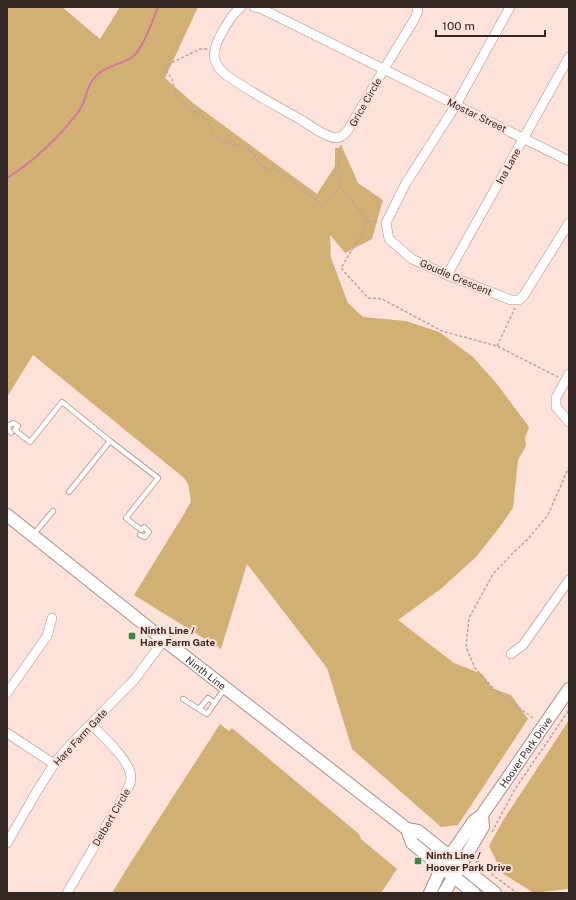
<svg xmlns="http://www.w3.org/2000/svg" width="576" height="900" font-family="'Public Sans',sans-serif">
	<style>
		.green { fill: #d2b074 }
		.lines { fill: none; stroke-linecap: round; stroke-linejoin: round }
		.stream { stroke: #d0799c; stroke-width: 2 }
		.lane-casing { stroke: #aa8c83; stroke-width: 6 }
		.street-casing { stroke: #aa8c83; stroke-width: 10 }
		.secondary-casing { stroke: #aa8c83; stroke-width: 14 }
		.path { stroke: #b9a39c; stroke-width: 1.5; stroke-dasharray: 3 2; stroke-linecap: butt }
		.lane { stroke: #fff; stroke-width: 4.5 }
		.street { stroke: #fff; stroke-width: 9 }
		.secondary { stroke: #fff; stroke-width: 12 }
		.poi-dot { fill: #308c3e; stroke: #fde2da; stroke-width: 1.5 }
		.labels { text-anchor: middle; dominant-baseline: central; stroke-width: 4; stroke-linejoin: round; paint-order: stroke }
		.street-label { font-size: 10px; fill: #332723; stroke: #fde2da }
		.poi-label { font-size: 10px; font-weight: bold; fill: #332723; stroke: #fde2da; text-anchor: start }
	</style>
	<rect width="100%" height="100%" fill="#fde2da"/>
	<path class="green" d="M 7,7 L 62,7 L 100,39 L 120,7 L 198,7 L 165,78 L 193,103 L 317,194 L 335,166 L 335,148 L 342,147 L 358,183 L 383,200 L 372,239 L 345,253 L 330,235 L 331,258 L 348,303 L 363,317 L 406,321 L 439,332 L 473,357 L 497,384 L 529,427 L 525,438 L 526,446 L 518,460 L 513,508 L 499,528 L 476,557 L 442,588 L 398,620 L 454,663 L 482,674 L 492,688 L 511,695 L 528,719 L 458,825 L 441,827 L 352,749 L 327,668 L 247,564 L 221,649 L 134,595 L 184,514 L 191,501 L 188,484 L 184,478 L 33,355 L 7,397 Z
		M 569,720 L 569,889 L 534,893 L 502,873 L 489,846 L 502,822 Z
		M 220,724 L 229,731 L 232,728 L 359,834 L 361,839 L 397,869 L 381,893 L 112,893 L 129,865 Z"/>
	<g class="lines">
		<path class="stream" d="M 7,178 C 30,164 49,146 67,126 C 71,120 77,115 80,109 C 86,101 86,89 92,81 C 102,66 117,66 131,58 C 143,50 152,21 158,7"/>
		<g class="lane-casing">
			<path id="lane" d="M 11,433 L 8,428 L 9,425 L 13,423 L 18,426 L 15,430 L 30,442 L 62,402 L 110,441 L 69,492
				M 110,441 L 158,478 L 126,518 L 141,530 L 144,527 L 149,532 L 145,537 L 140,535
				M 33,535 L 53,511
				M 183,699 L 207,714 L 225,688
				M 199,709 L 208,698 L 215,703"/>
		</g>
		<g class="street-casing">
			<path id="street" d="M 241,7 C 231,15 210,47 215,60 C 217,66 221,71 226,75 C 250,92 277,106 303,121 C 312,127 324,136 335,138 C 341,138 345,134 348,130 L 384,69 L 414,20 L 418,11 L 417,7
				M 254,7 L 260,8 L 569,161
				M 510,7 L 456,105 L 406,183 L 386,223 L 389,239 L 412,259 L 447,275 L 511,300 L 519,300 L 524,295 L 569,223
				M 447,275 L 569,57
				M 569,374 L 556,398 L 556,407 L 569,422
				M 511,654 L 523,645 L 569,580
				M 7,693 L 47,636 L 52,618
				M 7,733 L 54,764
				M 7,843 L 37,791 L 56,761 L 71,744 L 134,680 L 164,640
				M 67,893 L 126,792 C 129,787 131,782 131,777 C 130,760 102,736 91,724"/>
		</g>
		<g class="secondary-casing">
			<g id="secondary">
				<path id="s1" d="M 7,515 L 164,640 L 407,829 L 418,831 L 495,893"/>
				<path d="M 407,829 L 412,843 L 474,893"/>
				<path id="s2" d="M 430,893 L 442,867 L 474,821 L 482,815 L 569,689"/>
				<path d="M 444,893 L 483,827 L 482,815"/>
			</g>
		</g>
		<path class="path" d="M 207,49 L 200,49 L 167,65 L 165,69 L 172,79 L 176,95 L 184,105 L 207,120 L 215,136 L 227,144 L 243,146 L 251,151 L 263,167 L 278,171 L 323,205 L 341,187
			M 341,145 L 338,169 L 341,187 L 369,221 L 378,222
			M 369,221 L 341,268 L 368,298 L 382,299 L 442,331 L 497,346 L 558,377
			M 497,346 L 515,308
			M 533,718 L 494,689 L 475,668 L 466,647 L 469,618 L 493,574 L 515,551 L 527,540 L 548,515 L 569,467
			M 492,832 L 515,789 L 569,710
			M 477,860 L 494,876 L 517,893
			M 476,863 L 480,852"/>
		<use href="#lane" class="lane"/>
		<use href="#street" class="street"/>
		<use href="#secondary" class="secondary"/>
	</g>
	<g class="poi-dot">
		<rect x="128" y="632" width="8" height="8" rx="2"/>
		<rect x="414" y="857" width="8" height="8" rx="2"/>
	</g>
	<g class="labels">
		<g class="street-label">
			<text transform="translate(365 102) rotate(-60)">Grice Circle</text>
			<text transform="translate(477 115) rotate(26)">Mostar Street</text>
			<text transform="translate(508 166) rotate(-61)">Ina Lane</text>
			<text transform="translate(456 277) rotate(23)">Goudie Crescent</text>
			<text stroke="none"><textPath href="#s1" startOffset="254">Ninth Line</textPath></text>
			<text transform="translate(80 737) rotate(-47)">Hare Farm Gate</text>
			<text stroke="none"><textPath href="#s2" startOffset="171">Hoover Park Drive</textPath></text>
			<text transform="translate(111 817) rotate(-60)">Delbert Circle</text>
		</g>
		<g class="poi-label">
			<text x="140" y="630">Ninth Line /<tspan x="140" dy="12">Hare Farm Gate</tspan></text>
			<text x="426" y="855">Ninth Line /<tspan x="426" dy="12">Hoover Park Drive</tspan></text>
		</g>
	</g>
	<rect width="576" height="900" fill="none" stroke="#332723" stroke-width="16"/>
	<path d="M436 30v6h109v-6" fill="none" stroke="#332723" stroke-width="2"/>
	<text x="442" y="30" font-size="12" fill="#332723" stroke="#fde2da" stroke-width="3" paint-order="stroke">100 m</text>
</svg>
